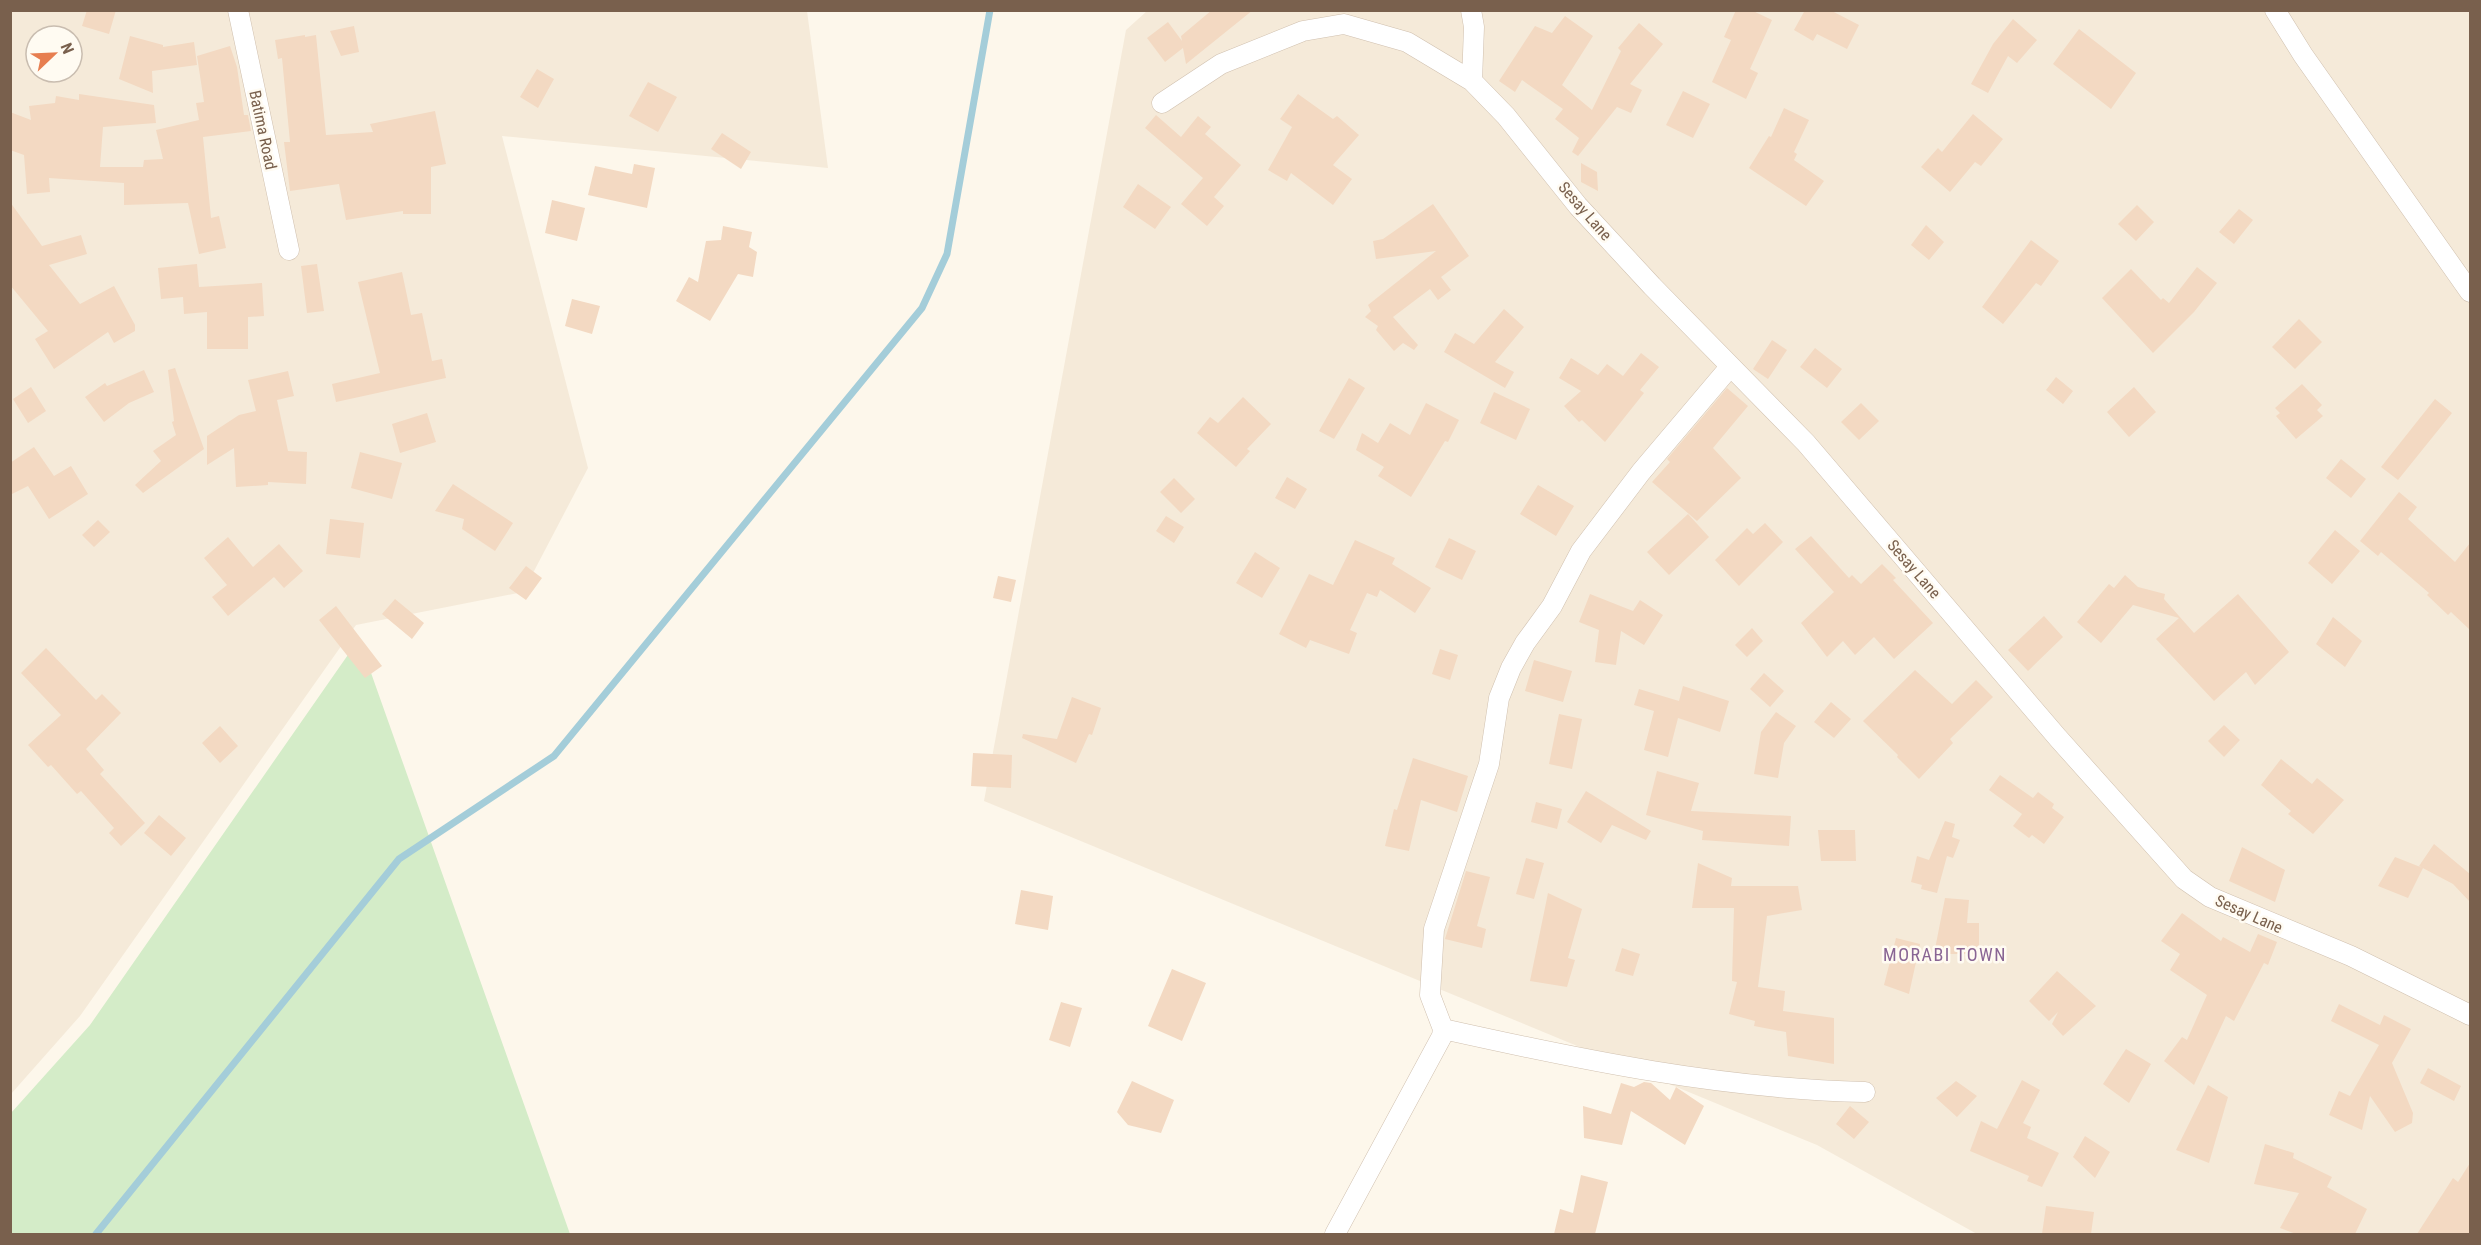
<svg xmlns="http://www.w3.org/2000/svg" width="2481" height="1245" font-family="'Roboto Condensed',sans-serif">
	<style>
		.residential { fill: #f5ead9; fill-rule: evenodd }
		.green { fill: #d4ecc8 }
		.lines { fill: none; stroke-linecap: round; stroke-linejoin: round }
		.stream { stroke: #a4cdd9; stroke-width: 7 }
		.building { fill: #f3d9c2 }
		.minor-casing { stroke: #d0c0af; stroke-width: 21 }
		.minor { stroke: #fff; stroke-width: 20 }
		.labels { text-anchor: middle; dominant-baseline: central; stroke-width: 5; stroke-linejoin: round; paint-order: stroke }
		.street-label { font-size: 16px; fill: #79604d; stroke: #fffbf2 }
		.neighbourhood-label { font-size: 18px; letter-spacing: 1.5px; fill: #896594; stroke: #fffbf2 }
	</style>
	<rect width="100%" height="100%" fill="#fdf7eb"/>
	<path class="residential" d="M 11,11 L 807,11 L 828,168 L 502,136 L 588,468 L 523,592 L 356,625 L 80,1016 L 11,1094 ZM 36,36 L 72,36 L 72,72 L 36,72 Z
		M 1147,11 L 2470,11 L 2470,1234 L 1977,1234 L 1817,1145 L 984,801 L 1126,30 Z"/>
	<path class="green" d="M 359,639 L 570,1234 L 11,1234 L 11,1113 L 90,1025 Z"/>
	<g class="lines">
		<path class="stream" d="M 96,1234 L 399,859 L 554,756 L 922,308 L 947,254 L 990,10"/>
	</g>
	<path class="building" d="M 87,10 L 116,10 L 109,34 L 82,26 Z
		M 1212,10 L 1253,10 L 1186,64 L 1183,48 L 1165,62 L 1147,38 L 1168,22 L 1182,41 L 1181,36 Z
		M 1736,10 L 1751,10 L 1772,20 L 1750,69 L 1758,73 L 1746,99 L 1712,82 L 1731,40 L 1724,37 Z
		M 1805,10 L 1830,10 L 1859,25 L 1847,49 L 1817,34 L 1813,41 L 1794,30 Z
		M 1565,16 L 1593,36 L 1562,85 L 1592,110 L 1621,51 L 1618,48 L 1639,23 L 1663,44 L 1630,84 L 1642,90 L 1631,113 L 1617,107 L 1578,156 L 1572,152 L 1579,138 L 1555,119 L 1563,109 L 1522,80 L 1515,92 L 1499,81 L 1535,26 L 1552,33 Z
		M 2013,19 L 2037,40 L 2017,63 L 2008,56 L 1988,93 L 1971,84 L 1993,44 Z
		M 354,26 L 359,52 L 341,56 L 330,31 Z
		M 2079,29 L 2136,73 L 2111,109 L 2053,64 Z
		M 305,35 L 305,37 L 316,35 L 326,135 L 373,132 L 370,124 L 435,111 L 446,164 L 431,167 L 431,214 L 403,214 L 403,211 L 346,220 L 339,184 L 290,191 L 284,142 L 290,142 L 282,58 L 278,59 L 275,40 Z
		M 130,36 L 163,45 L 163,47 L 194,42 L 197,65 L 152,71 L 153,93 L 119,79 Z
		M 230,46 L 237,67 L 244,115 L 248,115 L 251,131 L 203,137 L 211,218 L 219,216 L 226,248 L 199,254 L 188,203 L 124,205 L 124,183 L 49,178 L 50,192 L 27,194 L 24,155 L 10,150 L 10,112 L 31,120 L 29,106 L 55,103 L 56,96 L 79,100 L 79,94 L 154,105 L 156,123 L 103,127 L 100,167 L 143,167 L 144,160 L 163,159 L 156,130 L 199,120 L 196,103 L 204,102 L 197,56 Z
		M 537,69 L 554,79 L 538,108 L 520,97 Z
		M 648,82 L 677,97 L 658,132 L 629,116 Z
		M 1683,91 L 1710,104 L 1693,138 L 1666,125 Z
		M 1298,94 L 1333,119 L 1337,116 L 1359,135 L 1333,165 L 1352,179 L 1333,205 L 1291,173 L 1287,181 L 1268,170 L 1292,127 L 1280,119 Z
		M 1784,108 L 1809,120 L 1794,152 L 1797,154 L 1794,160 L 1824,181 L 1806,206 L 1749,168 L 1769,136 L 1771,137 Z
		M 1973,114 L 2003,139 L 1981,166 L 1975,162 L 1950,192 L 1921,167 L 1938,148 L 1942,152 Z
		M 1156,115 L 1181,137 L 1198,116 L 1211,127 L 1205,134 L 1241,165 L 1214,197 L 1224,206 L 1207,226 L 1181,204 L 1203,178 L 1145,128 Z
		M 722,133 L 751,152 L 741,169 L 711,149 Z
		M 1581,163 L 1597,172 L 1598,191 L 1581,182 Z
		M 634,164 L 655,168 L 647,208 L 588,195 L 595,166 L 632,174 Z
		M 1138,184 L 1171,207 L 1155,229 L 1123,207 Z
		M 552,200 L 585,208 L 577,241 L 545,233 Z
		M 10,202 L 42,246 L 81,235 L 87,254 L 49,265 L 80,304 L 114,286 L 135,325 L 135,331 L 114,343 L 108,332 L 54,369 L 35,339 L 48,331 L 10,285 Z
		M 1433,204 L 1469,256 L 1441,277 L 1451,290 L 1438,300 L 1430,289 L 1393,317 L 1418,345 L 1414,350 L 1403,343 L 1394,351 L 1376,330 L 1378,326 L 1365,317 L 1371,311 L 1368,305 L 1436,251 L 1376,259 L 1373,241 L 1383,239 Z
		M 2137,205 L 2154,222 L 2136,241 L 2118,224 Z
		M 2239,209 L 2253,220 L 2234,244 L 2219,232 Z
		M 1926,225 L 1944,242 L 1929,260 L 1911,245 Z
		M 723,226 L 752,232 L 749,247 L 757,252 L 753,277 L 738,274 L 710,321 L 676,301 L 689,277 L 698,282 L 706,241 L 721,240 Z
		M 2031,240 L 2059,261 L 2041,286 L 2036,283 L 2003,324 L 1982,307 Z
		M 197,264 L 199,287 L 262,283 L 264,316 L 248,317 L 248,349 L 207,349 L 207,312 L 184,314 L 183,297 L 161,299 L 158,268 Z
		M 317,264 L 324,311 L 307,313 L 301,266 Z
		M 2197,267 L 2217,283 L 2194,312 L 2153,353 L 2102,298 L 2131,269 L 2161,300 L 2163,298 L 2169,303 Z
		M 402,272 L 411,315 L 422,313 L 432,361 L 442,359 L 446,378 L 336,402 L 332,384 L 380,373 L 358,282 Z
		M 572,299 L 600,306 L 592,334 L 565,326 Z
		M 1504,309 L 1524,327 L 1495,362 L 1514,372 L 1505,388 L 1444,352 L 1455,333 L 1474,344 Z
		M 2299,319 L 2322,342 L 2295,369 L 2272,347 Z
		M 1772,340 L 1787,350 L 1768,379 L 1753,369 Z
		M 1815,348 L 1842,369 L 1827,388 L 1800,367 Z
		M 1641,353 L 1659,367 L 1640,390 L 1644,393 L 1605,442 L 1582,420 L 1579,422 L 1564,406 L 1581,391 L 1559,378 L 1571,358 L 1598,375 L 1607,364 L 1623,376 Z
		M 175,368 L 204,449 L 143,493 L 135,485 L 161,461 L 153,451 L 176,435 L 172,422 L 174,421 L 168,370 Z
		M 144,370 L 154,392 L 129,403 L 104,422 L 85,397 L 105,383 L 107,386 Z
		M 288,371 L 294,396 L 277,400 L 288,451 L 307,452 L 306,484 L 268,482 L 268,485 L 236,487 L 234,448 L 207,465 L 207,436 L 239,415 L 256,411 L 248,380 Z
		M 2056,377 L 2073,391 L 2063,404 L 2046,390 Z
		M 1349,378 L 1365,388 L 1334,439 L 1319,431 Z
		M 2302,384 L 2322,405 L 2317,410 L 2323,416 L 2296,439 L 2276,416 L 2280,413 L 2275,408 Z
		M 31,387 L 46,411 L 28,423 L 13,399 Z
		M 2134,387 L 2156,412 L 2129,437 L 2107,412 Z
		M 1727,388 L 1748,406 L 1713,448 L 1741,478 L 1697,521 L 1652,482 L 1670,462 L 1667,459 Z
		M 1494,392 L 1530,409 L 1516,440 L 1480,423 Z
		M 1243,397 L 1271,424 L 1247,449 L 1250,451 L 1236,467 L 1197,433 L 1210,417 L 1218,423 Z
		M 2435,399 L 2452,413 L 2398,480 L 2381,467 Z
		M 1426,403 L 1459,420 L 1448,442 L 1445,441 L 1411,497 L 1378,476 L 1384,467 L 1356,450 L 1362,433 L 1378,443 L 1390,423 L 1410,435 Z
		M 1861,403 L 1879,421 L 1859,440 L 1841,422 Z
		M 427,413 L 436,442 L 400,453 L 392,424 Z
		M 34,447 L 54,476 L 71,466 L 88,494 L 49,519 L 28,486 L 10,495 L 10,463 Z
		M 360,452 L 402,463 L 392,499 L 351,488 Z
		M 2341,459 L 2366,479 L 2351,498 L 2326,478 Z
		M 1287,477 L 1307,489 L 1295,509 L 1275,498 Z
		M 1174,478 L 1195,499 L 1181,513 L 1160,492 Z
		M 453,484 L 513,523 L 495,551 L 462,529 L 464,519 L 435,511 Z
		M 1538,485 L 1574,506 L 1556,536 L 1520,514 Z
		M 2399,492 L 2417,507 L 2408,519 L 2455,562 L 2470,543 L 2470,630 L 2451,612 L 2448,615 L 2427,595 L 2429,593 L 2381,552 L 2378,556 L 2360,541 Z
		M 1688,514 L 1709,537 L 1669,575 L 1647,552 Z
		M 1166,516 L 1184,527 L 1174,543 L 1156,531 Z
		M 330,519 L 364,523 L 360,558 L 326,554 Z
		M 98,520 L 110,532 L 94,547 L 82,535 Z
		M 1765,523 L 1783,542 L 1739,586 L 1715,560 L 1747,528 L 1753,534 Z
		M 2335,530 L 2360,551 L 2332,584 L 2308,563 Z
		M 1811,536 L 1849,578 L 1852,575 L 1861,584 L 1882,564 L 1896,578 L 1893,580 L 1933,623 L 1894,659 L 1874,637 L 1855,655 L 1843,641 L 1827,657 L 1801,623 L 1834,592 L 1795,549 Z
		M 228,537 L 253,567 L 279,544 L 303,571 L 284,588 L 274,577 L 228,616 L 212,597 L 227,585 L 204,558 Z
		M 1449,538 L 1476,551 L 1462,580 L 1435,567 Z
		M 1355,540 L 1395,558 L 1392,564 L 1431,588 L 1415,613 L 1380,590 L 1377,597 L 1367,593 L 1350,630 L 1357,633 L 1349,654 L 1310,640 L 1306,648 L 1279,634 L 1309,574 L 1333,585 Z
		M 1255,552 L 1280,568 L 1262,598 L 1236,583 Z
		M 526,566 L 542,578 L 526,600 L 509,588 Z
		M 2125,575 L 2138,587 L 2165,594 L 2164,599 L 2194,633 L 2238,594 L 2289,652 L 2255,685 L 2246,672 L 2214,701 L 2156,639 L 2179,618 L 2133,605 L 2101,643 L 2077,622 L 2109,584 L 2114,588 Z
		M 998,576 L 1016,580 L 1011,602 L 993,598 Z
		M 1590,594 L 1633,611 L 1640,600 L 1663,615 L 1644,645 L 1621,631 L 1616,665 L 1595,662 L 1599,630 L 1579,622 Z
		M 395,599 L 424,623 L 412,639 L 382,614 Z
		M 336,606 L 382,666 L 365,678 L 319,620 Z
		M 2044,616 L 2063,637 L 2028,671 L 2008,650 Z
		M 2333,617 L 2362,641 L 2345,667 L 2316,644 Z
		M 1752,628 L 1763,641 L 1747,657 L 1735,645 Z
		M 46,648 L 96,700 L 102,694 L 121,713 L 86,749 L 104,770 L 100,774 L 145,823 L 121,846 L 109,833 L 114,828 L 81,791 L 77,794 L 51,765 L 48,767 L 28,745 L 61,715 L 21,673 Z
		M 1440,649 L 1458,655 L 1450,680 L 1432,674 Z
		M 1534,660 L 1572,671 L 1563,702 L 1525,691 Z
		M 1915,670 L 1952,704 L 1976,680 L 1993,697 L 1950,739 L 1953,743 L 1919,779 L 1897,757 L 1898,755 L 1863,721 Z
		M 1764,673 L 1784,691 L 1770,707 L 1750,689 Z
		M 1683,686 L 1729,701 L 1720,732 L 1678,718 L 1668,757 L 1644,750 L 1654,711 L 1634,705 L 1639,689 L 1679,701 Z
		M 1072,697 L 1101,708 L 1092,735 L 1089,734 L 1076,763 L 1022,738 L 1023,734 L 1057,739 Z
		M 1831,702 L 1851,719 L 1834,738 L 1814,722 Z
		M 1776,712 L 1796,726 L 1784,743 L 1778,778 L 1754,774 L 1761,732 Z
		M 1559,714 L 1582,719 L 1572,769 L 1549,764 Z
		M 2224,725 L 2240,740 L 2224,757 L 2208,741 Z
		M 220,726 L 238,746 L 220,763 L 202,743 Z
		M 973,753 L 1012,755 L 1011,788 L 971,786 Z
		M 1413,758 L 1468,776 L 1457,812 L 1421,800 L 1409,851 L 1385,846 L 1394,809 L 1397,810 Z
		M 2281,759 L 2312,784 L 2317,778 L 2344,800 L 2313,834 L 2288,814 L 2291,811 L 2261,785 Z
		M 1657,771 L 1699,783 L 1691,811 L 1791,816 L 1789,846 L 1702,840 L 1703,831 L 1646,815 Z
		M 2000,775 L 2033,798 L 2038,792 L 2054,804 L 2052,808 L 2064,817 L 2044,844 L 2032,835 L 2029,838 L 2013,826 L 2022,814 L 1989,790 Z
		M 1586,791 L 1651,831 L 1646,840 L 1612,825 L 1601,843 L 1567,822 Z
		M 1536,802 L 1562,809 L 1557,829 L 1531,822 Z
		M 159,815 L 186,838 L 171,856 L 144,833 Z
		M 1945,821 L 1955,824 L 1952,837 L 1960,840 L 1953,858 L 1947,856 L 1937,893 L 1921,889 L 1922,885 L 1911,882 L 1917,856 L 1929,860 Z
		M 1818,830 L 1855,830 L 1856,861 L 1821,861 Z
		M 2434,844 L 2470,874 L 2470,902 L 2453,884 L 2419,866 Z
		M 2242,847 L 2285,870 L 2275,902 L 2229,881 Z
		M 2395,857 L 2423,868 L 2408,898 L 2378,886 Z
		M 1526,858 L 1544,863 L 1534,899 L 1516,894 Z
		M 1698,863 L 1732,878 L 1731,886 L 1798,886 L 1802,910 L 1767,916 L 1758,987 L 1785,991 L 1783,1011 L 1834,1018 L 1834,1064 L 1788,1056 L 1786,1032 L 1754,1026 L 1755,1021 L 1729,1014 L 1737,982 L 1732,981 L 1734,908 L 1692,908 Z
		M 1466,871 L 1490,877 L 1477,926 L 1486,929 L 1482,948 L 1445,939 Z
		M 1021,890 L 1053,896 L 1048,930 L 1015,924 Z
		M 1548,893 L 1582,909 L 1568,958 L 1575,960 L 1567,987 L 1530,981 Z
		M 1945,898 L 1969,900 L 1967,923 L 1979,923 L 1979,954 L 1934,954 Z
		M 2182,913 L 2221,941 L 2223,937 L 2250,952 L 2258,934 L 2277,942 L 2268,965 L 2264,963 L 2234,1021 L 2226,1016 L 2194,1085 L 2164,1061 L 2182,1037 L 2187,1040 L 2207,995 L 2170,970 L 2180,954 L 2161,941 Z
		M 1896,938 L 1920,944 L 1909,994 L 1884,985 Z
		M 1622,948 L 1640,954 L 1633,976 L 1615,971 Z
		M 1172,969 L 1206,983 L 1182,1041 L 1148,1026 Z
		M 2057,971 L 2096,1006 L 2063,1036 L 2052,1024 L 2058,1012 L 2049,1021 L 2029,1001 Z
		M 1061,1002 L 1082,1008 L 1070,1047 L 1049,1040 Z
		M 2339,1004 L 2380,1025 L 2384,1015 L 2411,1029 L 2392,1063 L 2413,1113 L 2412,1123 L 2395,1132 L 2370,1096 L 2362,1130 L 2329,1115 L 2339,1091 L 2350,1096 L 2379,1045 L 2331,1021 Z
		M 2126,1049 L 2151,1064 L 2129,1103 L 2103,1084 Z
		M 2428,1068 L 2461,1086 L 2454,1101 L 2420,1083 Z
		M 2022,1080 L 2040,1090 L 2023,1123 L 2031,1127 L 2027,1138 L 2059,1153 L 2042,1187 L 2027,1181 L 2029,1176 L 1970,1151 L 1981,1121 L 1997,1129 Z
		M 1132,1081 L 1174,1100 L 1161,1133 L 1128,1125 L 1117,1112 Z
		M 1956,1081 L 1977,1096 L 1957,1117 L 1936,1098 Z
		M 1644,1082 L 1651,1083 L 1670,1100 L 1676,1087 L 1704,1106 L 1685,1145 L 1631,1111 L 1622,1145 L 1584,1138 L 1583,1106 L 1611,1114 L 1621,1083 L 1634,1087 Z
		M 2208,1085 L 2228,1097 L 2209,1163 L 2176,1150 Z
		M 1850,1106 L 1869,1122 L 1854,1139 L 1836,1124 Z
		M 2085,1136 L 2110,1152 L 2095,1178 L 2073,1157 Z
		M 2265,1144 L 2294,1153 L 2293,1158 L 2332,1177 L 2327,1187 L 2367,1209 L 2355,1234 L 2296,1234 L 2280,1228 L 2299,1193 L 2254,1184 Z
		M 2470,1163 L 2470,1234 L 2417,1234 L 2453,1178 L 2458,1182 Z
		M 1581,1175 L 1608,1182 L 1595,1234 L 1554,1234 L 1560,1209 L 1573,1213 Z
		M 2046,1206 L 2094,1212 L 2091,1234 L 2042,1234 Z"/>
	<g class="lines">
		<g class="minor-casing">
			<path id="minor" d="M 238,10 L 289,250
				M 1471,10 L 1474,27 L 1472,81 L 1506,116 L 1578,206 L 1652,286 L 1806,443 L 2058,738 L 2184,879 L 2210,897 L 2351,956 L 2470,1015
				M 2275,10 L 2303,55 L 2470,292
				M 1162,103 L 1221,64 L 1303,31 L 1344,24 L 1407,42 L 1472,81
				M 1443,1029 C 1582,1060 1722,1089 1865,1092
				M 1335,1234 L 1442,1036 L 1443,1029 L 1430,995 L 1434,929 L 1489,764 L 1499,698 L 1511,668 L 1525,643 L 1552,606 L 1581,551 L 1641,472 L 1729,368"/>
		</g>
		<use href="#minor" class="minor"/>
	</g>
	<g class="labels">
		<g class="street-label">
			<text transform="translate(263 130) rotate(78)">Batima Road</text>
			<text transform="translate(1585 211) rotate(49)">Sesay Lane</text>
			<text transform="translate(1914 569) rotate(49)">Sesay Lane</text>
			<text transform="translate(2249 914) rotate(24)">Sesay Lane</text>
		</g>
		<g class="neighbourhood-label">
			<text x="1945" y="954">MORABI TOWN</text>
		</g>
	</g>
	<rect width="2481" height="1245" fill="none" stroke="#79604d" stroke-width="24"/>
	<g transform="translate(54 54) rotate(67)"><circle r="28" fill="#fffbf2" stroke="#c9bdb0" stroke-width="1.5"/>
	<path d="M0-4.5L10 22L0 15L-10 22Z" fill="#e77e50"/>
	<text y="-9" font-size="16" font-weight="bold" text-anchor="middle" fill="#79604d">N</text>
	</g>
</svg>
